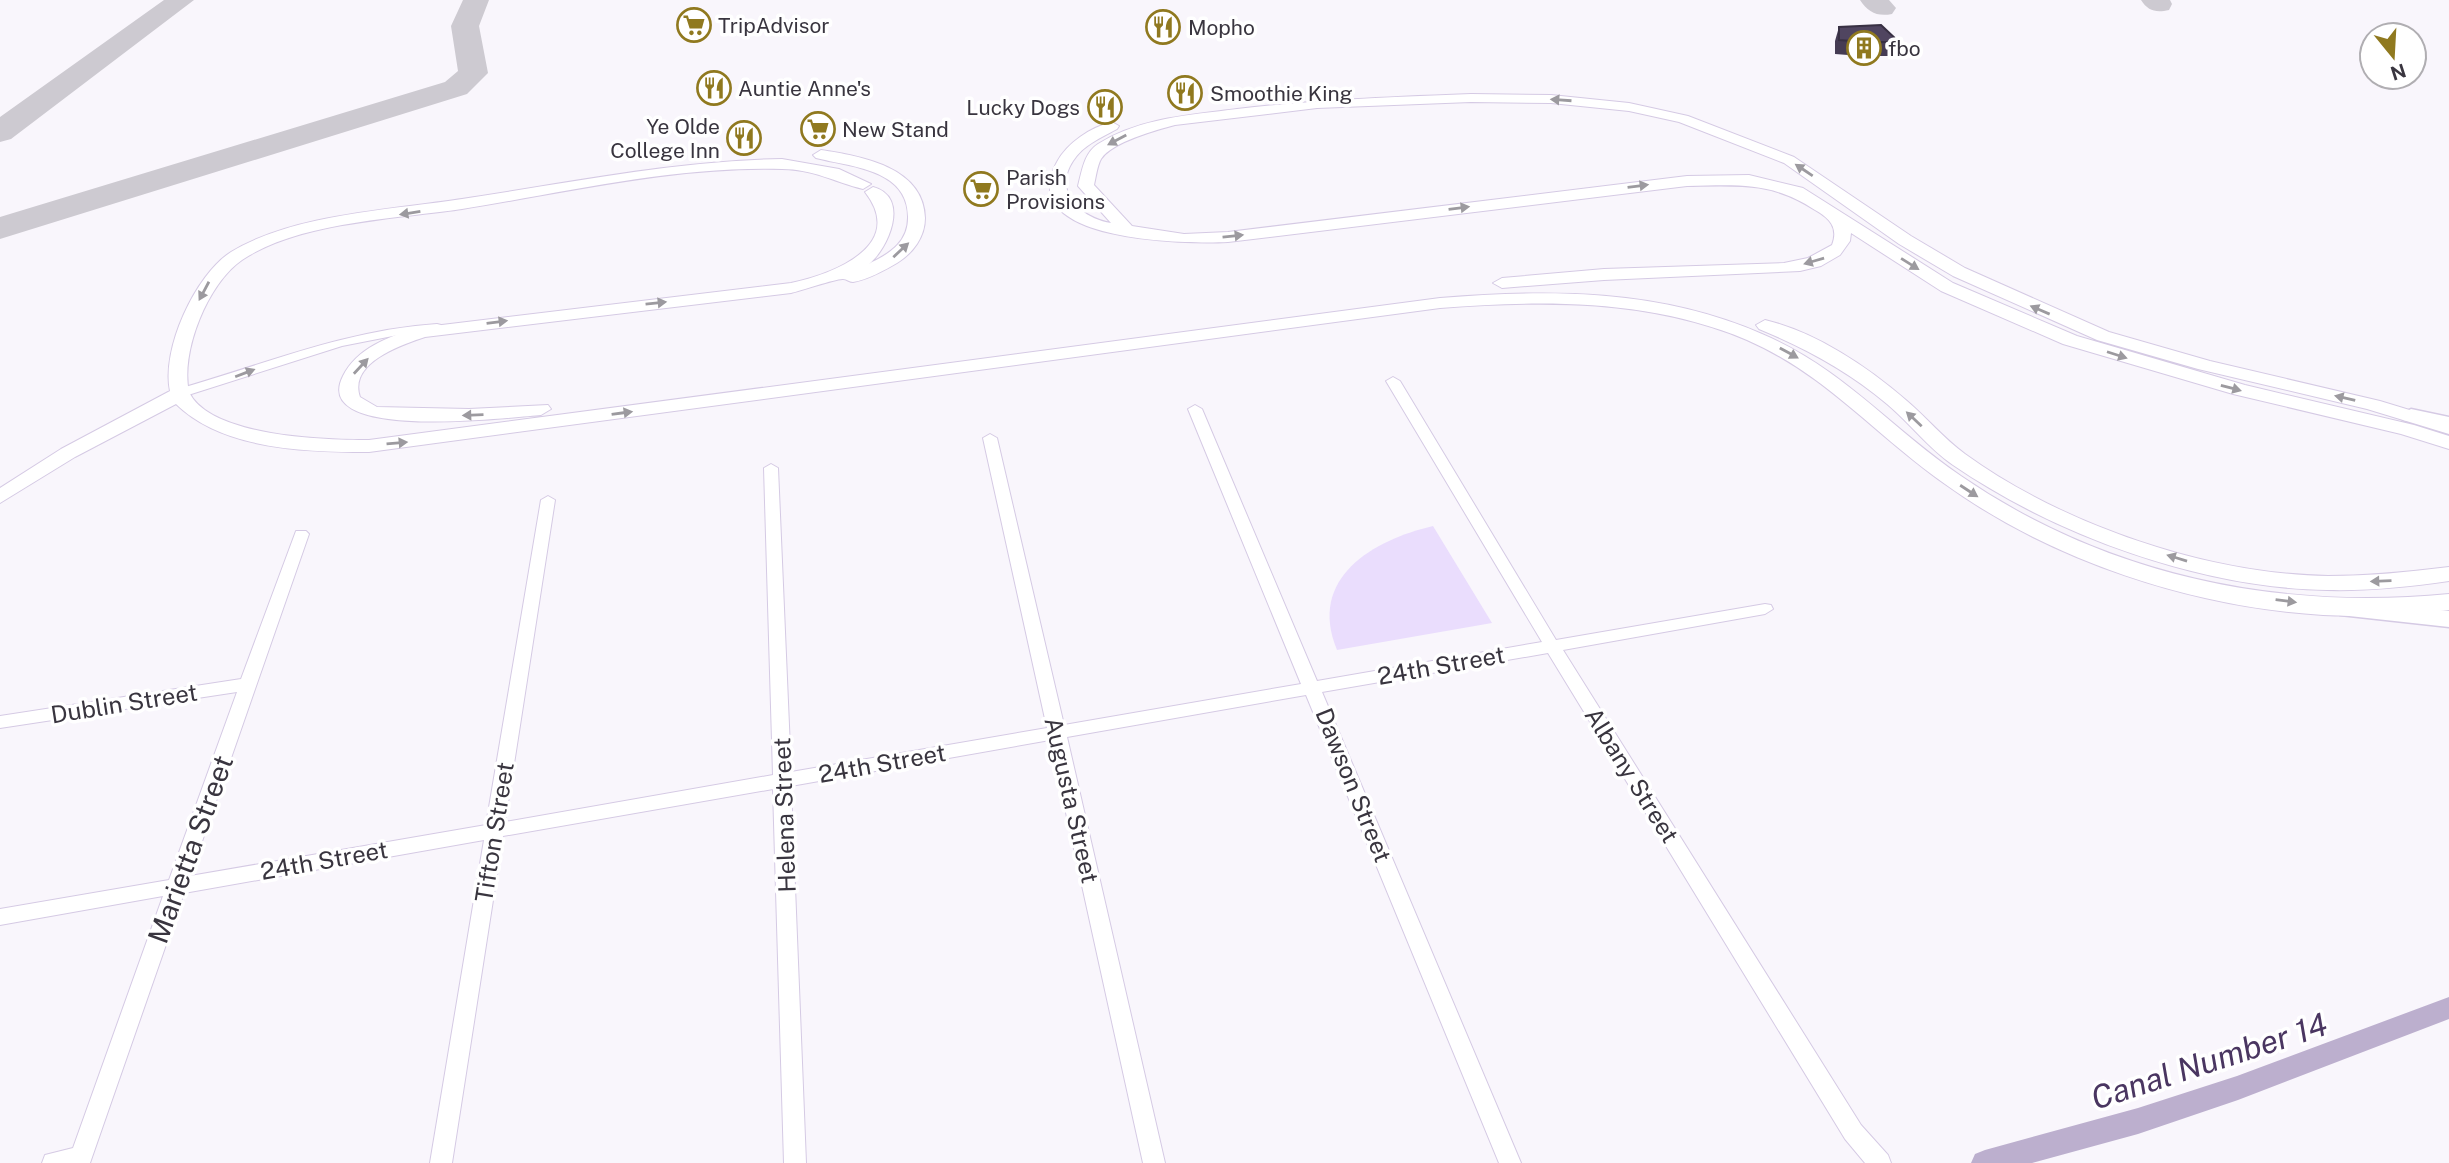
<svg xmlns="http://www.w3.org/2000/svg" width="2449" height="1163" font-family="'Public Sans',sans-serif">
	<style>
		.green { fill: #eaddfd }
		.lines { fill: none; stroke-linecap: round; stroke-linejoin: round }
		.canal { fill: #bcafce; fill-rule: evenodd }
		.taxiway { fill: #cdcad1; fill-rule: evenodd }
		.street-casing { stroke: #d5cae4; stroke-width: 2 }
		.secondary-casing { stroke: #d5cae4; stroke-width: 2 }
		.primary-casing { stroke: #d5cae4; stroke-width: 3 }
		.street { fill: #fff; fill-rule: evenodd }
		.secondary { fill: #fff; fill-rule: evenodd }
		.primary { fill: #fff; fill-rule: evenodd }
		.wall { fill: #453b53 }
		.building { fill: #504560; stroke: #383043; stroke-width: 2 }
		.oneway { fill: #9c9a9f }
		.labels { text-anchor: middle; dominant-baseline: central; stroke-width: 7; stroke-linejoin: round; paint-order: stroke }
		.far-poi-label { font-size: 21px; fill: #39353f; stroke: #fff; text-anchor: start }
		.street-label { font-size: 24px; fill: #39353f; stroke: #fff }
		.near-street-label { font-size: 28px; fill: #39353f; stroke: #fff }
		.near-water-label { font-size: 32px; font-style: italic; fill: #4a3661; stroke: #fff }
	</style>
	<rect width="100%" height="100%" fill="#f9f6fc"/>
	<path class="green" d="M 1433,526 L 1492,623 L 1337,650 C 1307,578 1373,540 1433,526 Z"/>
	<g class="lines">
		<path class="canal" d="M 2449,997 L 2449,1019 L 2238,1100 L 2138,1134 L 2032,1163 L 1971,1163 L 1975,1154 L 1985,1150 L 2138,1108 L 2237,1076 Z"/>
		<path class="taxiway" d="M 164,0 L 194,0 L 11,139 L 0,142 L 0,117 Z
			M 463,0 L 489,0 L 479,26 L 488,73 L 467,94 L 0,239 L 0,217 L 445,82 L 458,71 L 451,26 Z
			M 1860,0 L 1889,0 L 1896,8 L 1892,14 C 1877,17 1868,12 1860,0 Z
			M 2141,0 L 2170,0 L 2172,4 L 2169,10 C 2156,13 2148,11 2141,0 Z"/>
		<g class="street-casing">
			<path id="street" d="M 437,324 L 441,325 L 441,331 L 403,334 L 342,346 L 185,396 L 175,396 L 173,393 L 175,390 C 263,365 345,330 437,324 Z
				M 1393,377 L 1400,381 L 1556,640 L 1765,604 L 1771,605 L 1773,609 L 1765,614 L 1563,650 L 1861,1125 L 1888,1155 L 1891,1163 L 1865,1163 L 1845,1139 L 1548,653 L 1322,692 L 1521,1163 L 1499,1163 L 1306,695 L 1067,737 L 1165,1163 L 1143,1163 L 1050,740 L 791,786 L 806,1163 L 784,1163 L 773,789 L 503,836 L 452,1163 L 430,1163 L 484,840 L 184,893 L 90,1163 L 42,1163 L 45,1155 L 73,1148 L 163,896 L 0,925 L 0,909 L 169,880 L 237,692 L 0,728 L 0,716 L 241,679 L 296,531 L 306,531 L 309,534 L 190,876 L 486,825 L 541,500 L 548,496 L 555,500 L 505,822 L 773,775 L 764,468 L 771,464 L 778,468 L 791,772 L 1047,728 L 983,438 L 990,434 L 997,438 L 1064,725 L 1301,684 L 1188,409 L 1195,405 L 1202,409 L 1317,681 L 1542,642 L 1386,381 Z"/>
		</g>
		<g class="secondary-casing">
			<path id="secondary" d="M 1471,94 L 1551,95 L 1629,103 L 1688,116 L 1794,157 L 1911,236 L 1965,268 L 2109,332 L 2210,361 L 2380,401 L 2449,422 L 2449,434 L 2367,409 L 2198,369 L 2097,340 L 1953,276 L 1899,244 L 1784,163 L 1679,122 L 1629,111 L 1551,103 L 1471,102 L 1317,108 L 1175,125 C 1156,130 1112,142 1101,159 C 1097,166 1096,177 1094,185 L 1132,226 L 1184,234 L 1228,232 L 1687,176 L 1749,175 L 1803,188 L 1953,283 L 2077,336 L 2245,385 L 2414,425 L 2449,436 L 2449,449 L 2401,434 L 2233,394 L 2063,344 L 1941,291 L 1851,233 L 1850,241 L 1840,255 L 1821,266 L 1800,271 L 1604,280 L 1502,288 L 1493,283 L 1502,278 L 1604,269 L 1784,263 L 1808,258 L 1832,245 C 1839,227 1829,218 1815,210 C 1771,181 1737,185 1687,186 L 1228,242 C 1188,244 1012,243 1057,162 C 1067,143 1091,127 1112,122 L 1119,126 L 1117,129 C 1101,138 1083,145 1073,161 C 1052,193 1082,218 1111,223 L 1078,186 C 1082,171 1084,153 1098,144 C 1139,118 1190,115 1237,109 C 1315,100 1392,97 1471,94 Z
				M 821,150 C 861,156 924,167 925,218 C 925,237 913,253 897,263 C 885,270 867,280 853,282 C 849,282 847,279 843,279 C 838,278 800,291 791,293 L 425,337 C 401,345 348,363 360,397 L 377,407 L 469,409 L 548,405 L 551,409 L 541,415 C 513,417 309,443 343,376 C 357,348 388,337 417,328 L 791,283 C 833,274 907,246 865,192 L 873,187 C 911,197 888,249 869,264 L 872,262 C 891,253 908,241 908,218 C 909,169 851,167 816,158 L 813,155 Z
				M 782,159 L 839,169 L 871,184 L 863,189 C 835,182 812,169 782,169 C 674,166 568,192 462,209 C 395,219 298,222 242,260 C 208,283 180,352 189,392 C 210,437 326,440 369,440 L 1440,298 C 1549,289 1660,289 1762,334 C 1844,369 1890,428 1961,476 C 2105,575 2277,611 2449,594 L 2449,610 C 2407,614 2366,617 2323,615 C 2192,607 2052,561 1945,484 C 1876,436 1827,375 1747,340 C 1649,299 1544,300 1440,308 L 369,452 C 307,452 223,450 176,404 L 75,457 L 0,503 L 0,488 L 61,449 L 170,391 C 161,350 195,275 231,252 C 293,214 391,210 462,199 C 569,183 674,161 782,159 Z
				M 1765,320 C 1816,332 1868,367 1907,401 C 1927,418 1944,439 1965,454 C 2063,525 2207,574 2328,576 C 2369,576 2408,572 2449,567 L 2449,581 C 2408,587 2369,591 2327,590 C 2201,588 2057,536 1953,465 C 1928,448 1910,423 1887,404 C 1848,371 1805,348 1759,329 L 1756,325 Z"/>
		</g>
		<g class="primary-casing">
			<path id="primary" d="M 2411,409 L 2449,417 L 2449,429 L 2403,420 L 2400,415 Z
				M 2349,601 L 2449,611 L 2449,627 L 2340,615 L 2336,609 L 2340,603 Z"/>
		</g>
		<use href="#street" class="street"/>
		<use href="#secondary" class="secondary"/>
		<use href="#primary" class="primary"/>
	</g>
	<path class="wall" d="M 1839,27 L 1899,42 L 1895,56 L 1861,56 L 1835,54 L 1835,41 Z"/>
	<path class="building" d="M 1881,25 L 1899,42 L 1865,42 L 1839,40 L 1839,27 Z"/>
	<defs><path id="oneway-solid" d="M-6-.8H1V-3.2L6.5 0L1 3.2V.8H-6Z" transform="scale(1.75)"/></defs>
	<g class="oneway">
		<use href="#oneway-solid" transform="translate(1561 100) rotate(-176)"/>
		<use href="#oneway-solid" transform="translate(1117 140) rotate(152)"/>
		<use href="#oneway-solid" transform="translate(1804 170) rotate(-146)"/>
		<use href="#oneway-solid" transform="translate(1638 186) rotate(-7)"/>
		<use href="#oneway-solid" transform="translate(1459 208) rotate(-7)"/>
		<use href="#oneway-solid" transform="translate(410 213) rotate(171)"/>
		<use href="#oneway-solid" transform="translate(1233 236) rotate(-6)"/>
		<use href="#oneway-solid" transform="translate(901 250) rotate(-43)"/>
		<use href="#oneway-solid" transform="translate(1814 261) rotate(164)"/>
		<use href="#oneway-solid" transform="translate(1910 264) rotate(32)"/>
		<use href="#oneway-solid" transform="translate(204 291) rotate(118)"/>
		<use href="#oneway-solid" transform="translate(656 303) rotate(-6)"/>
		<use href="#oneway-solid" transform="translate(2040 310) rotate(-157)"/>
		<use href="#oneway-solid" transform="translate(497 322) rotate(-7)"/>
		<use href="#oneway-solid" transform="translate(1789 353) rotate(29)"/>
		<use href="#oneway-solid" transform="translate(2117 355) rotate(18)"/>
		<use href="#oneway-solid" transform="translate(361 366) rotate(-47)"/>
		<use href="#oneway-solid" transform="translate(245 373) rotate(-21)"/>
		<use href="#oneway-solid" transform="translate(2231 388) rotate(15)"/>
		<use href="#oneway-solid" transform="translate(2345 398) rotate(-167)"/>
		<use href="#oneway-solid" transform="translate(622 413) rotate(-8)"/>
		<use href="#oneway-solid" transform="translate(473 415) rotate(178)"/>
		<use href="#oneway-solid" transform="translate(1914 419) rotate(-137)"/>
		<use href="#oneway-solid" transform="translate(397 443) rotate(-5)"/>
		<use href="#oneway-solid" transform="translate(1969 491) rotate(33)"/>
		<use href="#oneway-solid" transform="translate(2177 558) rotate(-163)"/>
		<use href="#oneway-solid" transform="translate(2381 581) rotate(178)"/>
		<use href="#oneway-solid" transform="translate(2286 601) rotate(7)"/>
	</g>
	<defs>
		<g id="supermarket-ring" transform="scale(1.75)"><circle r="9.5" fill="#fff" stroke="#90791f" stroke-width="1.5"/><path d="M-6-5.5h2.5l.6 2H6L4.5 2H-2.5L-4.4-4H-6ZM-1.5 3.2a1.3 1.3 0 1 0 .1 0ZM3 3.2a1.3 1.3 0 1 0 .1 0Z" fill="#90791f"/></g>
		<g id="restaurant-ring" transform="scale(1.75)"><circle r="9.5" fill="#fff" stroke="#90791f" stroke-width="1.5"/><path d="M-5-6h1v4h1v-4h1v4h1v-4h1v5L-1.5 .5V6h-2V.5L-5-1ZM5-6V6H3V1.5H1.5Q1.5-4 5-6Z" fill="#90791f"/></g>
		<g id="building-ring" transform="scale(1.75)"><circle r="9.5" fill="#fff" stroke="#90791f" stroke-width="1.5"/><path d="M-4-6H4V6H1V3H-1V6H-4ZM-2.5-4.3h1.7v1.8h-1.7ZM.8-4.3h1.7v1.8H.8ZM-2.5-1h1.7V.8h-1.7ZM.8-1h1.7V.8H.8Z" fill="#90791f"/></g>
	</defs>
	<g fill-rule="evenodd">
		<use href="#supermarket-ring" x="694" y="25"/>
		<use href="#restaurant-ring" x="1163" y="27"/>
		<use href="#building-ring" x="1864" y="48"/>
		<use href="#restaurant-ring" x="714" y="88"/>
		<use href="#restaurant-ring" x="1185" y="93"/>
		<use href="#restaurant-ring" x="1105" y="107"/>
		<use href="#supermarket-ring" x="818" y="129"/>
		<use href="#restaurant-ring" x="744" y="138"/>
		<use href="#supermarket-ring" x="981" y="189"/>
	</g>
	<g class="labels">
		<g class="far-poi-label">
			<text x="718" y="25">TripAdvisor</text>
			<text x="1188" y="27">Mopho</text>
			<text x="1888" y="48">fbo</text>
			<text x="738" y="88">Auntie Anne's</text>
			<text x="1210" y="93">Smoothie King</text>
			<text x="1080" y="107" text-anchor="end">Lucky Dogs</text>
			<text x="720" y="126" text-anchor="end">Ye Olde<tspan x="720" dy="24">College Inn</tspan></text>
			<text x="842" y="129">New Stand</text>
			<text x="1006" y="177">Parish<tspan x="1006" dy="24">Provisions</tspan></text>
		</g>
		<g class="street-label">
			<text transform="translate(1441 665) rotate(-10)">24th Street</text>
			<text transform="translate(124 703) rotate(-9)">Dublin Street</text>
			<text transform="translate(882 763) rotate(-10)">24th Street</text>
			<text transform="translate(1632 775) rotate(58)">Albany Street</text>
			<text transform="translate(1354 785) rotate(68)">Dawson Street</text>
			<text transform="translate(1072 800) rotate(77)">Augusta Street</text>
			<text transform="translate(784 815) rotate(-92)">Helena Street</text>
			<text transform="translate(494 832) rotate(-81)">Tifton Street</text>
			<text transform="translate(324 860) rotate(-10)">24th Street</text>
		</g>
		<g class="near-street-label">
			<text transform="translate(190 849) rotate(-70)">Marietta Street</text>
		</g>
		<g class="near-water-label">
			<text transform="translate(2209 1061) rotate(-18)">Canal Number 14</text>
		</g>
	</g>
	<g transform="translate(2393 56) rotate(162)"><circle r="33" fill="#ffffff" stroke="#b0aeb2" stroke-width="2"/>
	<path d="M0-5L12 26L0 18L-12 26Z" fill="#90791f"/>
	<text y="-10" font-size="19" font-weight="bold" text-anchor="middle" fill="#39353f">N</text>
	</g>
</svg>
